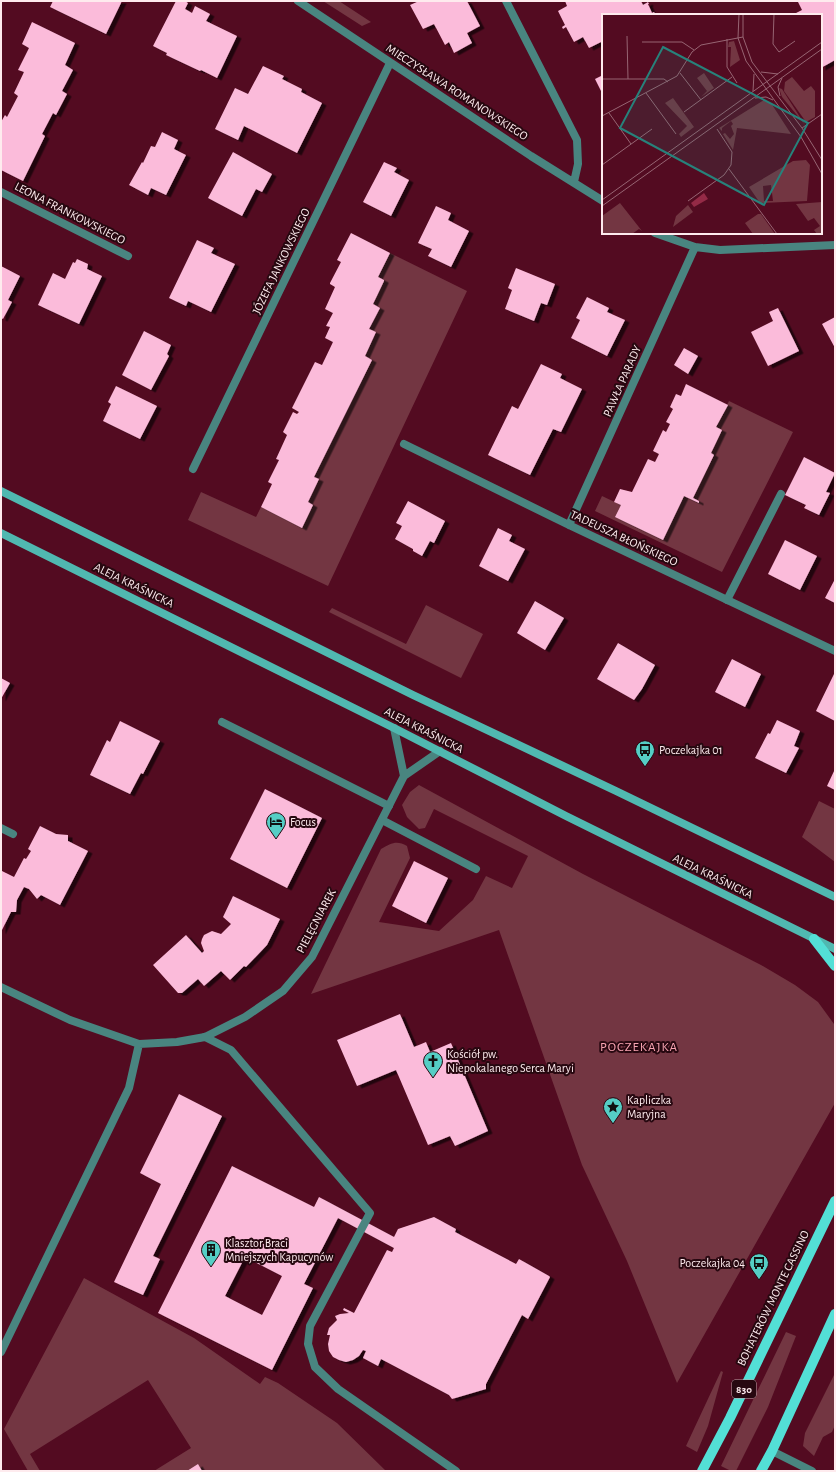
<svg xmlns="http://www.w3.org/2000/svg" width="836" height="1472" font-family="'Alegreya Sans',sans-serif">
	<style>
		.green { fill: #733642 }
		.building { fill: #fbbbda; fill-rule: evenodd; filter: url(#shadow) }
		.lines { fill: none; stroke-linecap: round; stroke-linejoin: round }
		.service { stroke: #498580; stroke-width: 8 }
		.minor { stroke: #498580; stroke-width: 8 }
		.secondary { stroke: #50b8b0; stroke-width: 8 }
		.primary { stroke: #53dfd6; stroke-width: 10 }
		.labels { text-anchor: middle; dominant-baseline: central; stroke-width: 4; stroke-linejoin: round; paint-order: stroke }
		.shield { fill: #270810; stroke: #bea7ab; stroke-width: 1 }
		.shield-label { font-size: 11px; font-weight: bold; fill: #feebee }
		.street-label { font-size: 12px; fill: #feebee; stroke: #270810 }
		.poi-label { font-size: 12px; fill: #feebee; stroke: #270810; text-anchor: start }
		.neighbourhood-label { font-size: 13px; letter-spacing: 1px; fill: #f9a4b2; stroke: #270810 }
		.inset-road { fill: none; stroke: #976573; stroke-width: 1 }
		.view { fill: #27827b; fill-opacity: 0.15; stroke: #27827b; stroke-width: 2 }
		.inset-edge { fill: none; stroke: #feebee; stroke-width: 2 }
	</style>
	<defs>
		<filter id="shadow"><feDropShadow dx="4.5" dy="2.5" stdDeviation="0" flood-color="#0009"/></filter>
	</defs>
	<rect width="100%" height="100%" fill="#530b21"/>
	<path class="green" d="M 323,1 L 339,1 L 371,22 L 362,26 Z
		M 390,253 L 467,291 L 328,586 L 188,520 L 201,492 L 256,517 L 261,507 L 302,527 L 313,505 L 308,502 L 319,479 L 314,477 L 372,360 L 365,356 L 376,333 L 369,329 L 380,308 L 373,304 L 384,280 L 378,277 Z
		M 729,401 L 793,432 L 722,572 L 595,511 L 602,496 L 621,505 L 684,496 L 699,502 L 699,501 L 693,498 L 714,456 L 711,453 L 716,427 Z
		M 426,605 L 483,634 L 461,678 L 329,612 L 332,608 L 406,644 Z
		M 419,785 L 583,874 L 761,965 L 795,985 L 818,1002 L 834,1024 L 835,1028 L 835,1103 L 677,1383 L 627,1261 L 582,1165 L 499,930 L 311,994 L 381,849 C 391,843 397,840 407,846 L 410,858 L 379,922 L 439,931 L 473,900 L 486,876 L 512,888 L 528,856 L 434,809 L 425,828 L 419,829 L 407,817 L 402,805 L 410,792 Z
		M 819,801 L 835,809 L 835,862 L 802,837 Z
		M 84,1278 L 194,1338 L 260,1384 L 265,1377 L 278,1383 L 337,1423 L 386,1471 L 154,1471 L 191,1448 L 148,1380 L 30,1454 L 40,1471 L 28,1471 L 4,1429 Z
		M 786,1332 L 796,1336 L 768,1407 L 736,1471 L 731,1471 L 721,1466 Z
		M 721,1371 L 723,1372 L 708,1426 L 697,1452 L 686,1446 Z
		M 835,1373 L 835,1425 L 832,1432 L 823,1437 L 814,1456 L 803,1446 L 805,1433 Z"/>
	<path class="building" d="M 53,1 L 122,1 L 106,34 L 50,7 Z
		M 176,1 L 185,1 L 188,3 L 185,9 L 192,13 L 195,6 L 210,14 L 206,21 L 237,36 L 217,78 L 201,70 L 200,71 L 166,55 L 167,53 L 153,46 Z
		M 419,1 L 467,1 L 480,26 L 467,33 L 472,43 L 454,53 L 449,42 L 445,45 L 434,24 L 423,29 L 410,5 Z
		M 565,1 L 641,1 L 643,5 L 648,2 L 649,4 L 648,4 L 652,13 L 654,12 L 655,14 L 603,15 L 603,41 L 589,48 L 583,37 L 574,42 L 566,27 L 563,29 L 562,27 L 565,25 L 558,11 L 567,6 Z
		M 799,1 L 835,1 L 835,60 L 821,68 L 821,15 L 792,15 L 802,10 L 798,2 Z
		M 32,22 L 75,43 L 65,65 L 73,70 L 62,91 L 67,94 L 56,115 L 53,113 L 42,134 L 45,136 L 23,181 L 1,170 L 1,122 L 5,115 L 7,117 L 18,96 L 14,93 L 24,72 L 18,70 L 29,48 L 22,44 Z
		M 263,66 L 284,76 L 282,79 L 302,89 L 301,92 L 322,103 L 297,153 L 244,126 L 238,140 L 215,129 L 235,88 L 248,94 Z
		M 603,75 L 603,95 L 595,79 Z
		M 162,132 L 178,140 L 174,149 L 186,155 L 166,195 L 151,188 L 148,195 L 129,185 L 142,162 L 143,163 L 151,146 L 155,147 Z
		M 233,152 L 272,174 L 262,192 L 256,189 L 242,216 L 208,198 Z
		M 384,162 L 397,168 L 394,172 L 409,180 L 391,216 L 363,202 Z
		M 436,206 L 451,213 L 448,220 L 469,231 L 451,267 L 428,256 L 432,249 L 418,243 Z
		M 351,233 L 390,253 L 378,277 L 384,280 L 384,281 L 373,304 L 380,308 L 369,329 L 376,332 L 365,356 L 372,360 L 314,477 L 319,479 L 308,502 L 313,505 L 302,528 L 261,507 L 272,484 L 268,482 L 279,460 L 276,459 L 287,435 L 283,432 L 293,412 L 297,414 L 299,412 L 292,408 L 315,362 L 322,365 L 333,342 L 325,338 L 330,327 L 326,326 L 333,313 L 325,309 L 335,287 L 330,284 L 330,283 L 341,262 L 337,260 Z
		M 197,240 L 214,248 L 211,253 L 235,264 L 211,312 L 188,301 L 186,306 L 169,298 Z
		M 77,259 L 88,264 L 87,269 L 102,276 L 79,324 L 38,305 L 53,273 L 65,279 L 73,262 L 75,263 Z
		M 1,266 L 20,276 L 8,300 L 12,302 L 3,319 L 1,318 Z
		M 516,268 L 555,284 L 547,305 L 541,303 L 534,321 L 505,309 L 512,290 L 508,288 Z
		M 587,297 L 609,308 L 607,312 L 625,320 L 607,356 L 571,338 L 580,320 L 576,318 Z
		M 778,308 L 799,351 L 768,366 L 751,332 L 773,321 L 769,312 Z
		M 835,317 L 835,348 L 822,324 Z
		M 144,331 L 171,345 L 167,354 L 169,356 L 151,390 L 122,375 Z
		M 684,348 L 698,356 L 688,374 L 674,365 Z
		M 541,364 L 562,374 L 560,378 L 582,389 L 561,432 L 553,429 L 530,475 L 488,455 L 512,406 L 518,409 Z
		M 686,384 L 728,405 L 716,427 L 722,430 L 711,453 L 714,455 L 693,498 L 699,501 L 699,503 L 684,496 L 663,540 L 615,517 L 621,505 L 614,502 L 620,489 L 632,492 L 648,459 L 655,462 L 659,454 L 653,451 L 663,430 L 666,432 L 670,424 L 666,422 L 673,409 L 670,407 L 676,394 L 681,396 Z
		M 116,386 L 157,406 L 140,439 L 103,421 L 111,404 L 108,402 Z
		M 804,457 L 835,473 L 826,492 L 830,493 L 819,515 L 804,508 L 806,505 L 785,495 Z
		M 408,501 L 445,521 L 434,543 L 430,541 L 422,556 L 413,551 L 413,549 L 395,539 L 402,526 L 396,523 Z
		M 498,528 L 512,535 L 509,541 L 525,549 L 508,581 L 479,566 Z
		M 785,540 L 817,556 L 800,590 L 768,574 Z
		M 835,579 L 835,603 L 825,598 Z
		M 535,601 L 564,618 L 545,650 L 517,633 Z
		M 618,643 L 655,665 L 642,689 L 634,700 L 597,679 Z
		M 732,659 L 761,674 L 745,707 L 715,692 Z
		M 834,674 L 835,675 L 835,721 L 816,711 Z
		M 1,678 L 10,683 L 1,699 Z
		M 777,720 L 800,731 L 794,746 L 799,748 L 786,773 L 755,758 L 768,733 L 770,734 Z
		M 120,721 L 160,741 L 143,774 L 141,773 L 130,794 L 90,775 L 107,740 L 110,742 Z
		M 835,769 L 835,790 L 827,786 Z
		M 265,789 L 322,818 L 287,888 L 230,859 Z
		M 40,826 L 56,834 L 68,835 L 68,841 L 88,851 L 60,905 L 41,895 L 37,899 L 29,889 L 24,887 L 17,900 L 16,912 L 11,912 L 1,932 L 1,874 L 2,871 L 14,877 L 24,858 L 26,859 L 31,851 L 28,849 Z
		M 414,861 L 448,878 L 426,923 L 392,906 Z
		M 233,896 L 280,919 L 267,945 L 246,967 L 244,966 L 230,980 L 221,971 L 204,986 L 198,979 L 182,993 L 178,993 L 153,965 L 186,935 L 202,953 L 204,951 L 201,943 L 202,939 L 204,935 L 212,931 L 221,934 L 231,924 L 223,917 Z
		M 400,1014 L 414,1047 L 426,1042 L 430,1052 L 451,1043 L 488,1131 L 455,1146 L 450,1136 L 428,1145 L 396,1070 L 357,1086 L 337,1040 Z
		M 179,1094 L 222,1116 L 153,1256 L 160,1259 L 143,1295 L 114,1282 L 161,1184 L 140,1173 Z
		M 232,1166 L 314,1207 L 319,1197 L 394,1237 L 398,1229 L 434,1217 L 456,1229 L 455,1232 L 516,1264 L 519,1259 L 549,1276 L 550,1277 L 528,1319 L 522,1315 L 486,1384 L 486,1389 L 452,1399 L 449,1395 L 381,1359 L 378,1366 L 363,1358 L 366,1351 L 363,1350 L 359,1356 L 353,1360 L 346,1362 L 339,1360 L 333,1357 L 329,1351 L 328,1344 L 330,1335 L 327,1335 L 329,1328 L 337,1320 L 335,1316 L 340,1314 L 349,1313 L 343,1310 L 344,1308 L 354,1313 L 387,1250 L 392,1252 L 394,1248 L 338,1218 L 304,1284 L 313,1288 L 272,1370 L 158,1313 ZM 245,1257 L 282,1276 L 262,1315 L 225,1296 Z
		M 198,1464 L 202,1471 L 187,1471 Z"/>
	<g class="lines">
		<path class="service" d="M 727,600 L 781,494
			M 222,722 L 389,806
			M 382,820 L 476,869
			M 1,828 L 13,834
			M 205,1037 L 231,1050 L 370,1213 L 310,1326 L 308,1344 L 315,1367 L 338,1389 L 456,1471"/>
		<path class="minor" d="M 298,1 L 531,156 L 603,201
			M 506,1 L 577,140 L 578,164 L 574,182
			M 1,192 L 128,256
			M 655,233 L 695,247 L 720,250 L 835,245
			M 404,444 L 569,525 L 835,651
			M 193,469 L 390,63
			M 569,525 L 695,247
			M 394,728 L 404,776 L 440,751
			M 1,987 L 70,1020 L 139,1044 L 177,1042 L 205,1037 L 245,1017 L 283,991 L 312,957 L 404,776
			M 1,1352 L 129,1088 L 139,1044
			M 772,1451 L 812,1471"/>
		<path class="secondary" d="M 1,491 L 413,695 L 616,791 L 835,897
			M 1,533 L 394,728 L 566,816 L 835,949"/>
		<path class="primary" d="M 814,939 L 835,966
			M 702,1471 L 730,1418 L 835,1201
			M 761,1471 L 772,1451 L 835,1314"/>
	</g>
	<defs>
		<g id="bus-pin" transform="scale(1)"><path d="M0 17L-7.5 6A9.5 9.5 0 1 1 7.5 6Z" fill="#55cec5" stroke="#270810"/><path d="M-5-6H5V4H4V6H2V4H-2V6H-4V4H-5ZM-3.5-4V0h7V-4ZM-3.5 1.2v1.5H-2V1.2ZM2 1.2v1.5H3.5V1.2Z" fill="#111"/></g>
		<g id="hotel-pin" transform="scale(1)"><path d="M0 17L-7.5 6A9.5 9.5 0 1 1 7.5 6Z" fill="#55cec5" stroke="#270810"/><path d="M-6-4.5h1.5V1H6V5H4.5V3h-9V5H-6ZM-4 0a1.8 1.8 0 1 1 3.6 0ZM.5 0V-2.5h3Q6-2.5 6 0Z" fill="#111"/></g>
		<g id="church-pin" transform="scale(1)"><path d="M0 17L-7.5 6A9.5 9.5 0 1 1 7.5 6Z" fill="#55cec5" stroke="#270810"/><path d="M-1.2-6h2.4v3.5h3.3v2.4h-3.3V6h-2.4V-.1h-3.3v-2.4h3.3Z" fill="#111"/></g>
		<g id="sight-pin" transform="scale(1)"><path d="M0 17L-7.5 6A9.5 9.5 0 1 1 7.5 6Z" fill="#55cec5" stroke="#270810"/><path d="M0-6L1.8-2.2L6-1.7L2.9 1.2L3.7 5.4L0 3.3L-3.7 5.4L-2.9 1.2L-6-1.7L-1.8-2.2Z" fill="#111"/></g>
		<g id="building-pin" transform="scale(1)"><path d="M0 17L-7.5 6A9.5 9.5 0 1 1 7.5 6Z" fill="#55cec5" stroke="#270810"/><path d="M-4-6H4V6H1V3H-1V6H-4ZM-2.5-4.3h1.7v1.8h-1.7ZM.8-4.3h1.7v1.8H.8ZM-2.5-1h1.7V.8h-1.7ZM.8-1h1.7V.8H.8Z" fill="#111"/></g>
	</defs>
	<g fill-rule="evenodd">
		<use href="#bus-pin" x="645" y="750"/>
		<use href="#hotel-pin" x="276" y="822"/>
		<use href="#church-pin" x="433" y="1061"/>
		<use href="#sight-pin" x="613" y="1107"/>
		<use href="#building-pin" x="211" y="1250"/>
		<use href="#bus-pin" x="759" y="1263"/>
	</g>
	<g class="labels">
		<rect class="shield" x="732" y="1380" width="24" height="18" rx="3"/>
		<g class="shield-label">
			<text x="744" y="1389">830</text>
		</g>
		<g class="street-label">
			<text transform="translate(457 92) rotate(33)">MIECZYSŁAWA ROMANOWSKIEGO</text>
			<text transform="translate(70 213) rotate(27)">LEONA FRANKOWSKIEGO</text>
			<text transform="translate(281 261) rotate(-64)">JÓZEFA JANKOWSKIEGO</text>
			<text transform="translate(622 381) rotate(-66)">PAWŁA PARADY</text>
			<text transform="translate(624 538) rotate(25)">TADEUSZA BŁOŃSKIEGO</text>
			<text transform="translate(134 585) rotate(26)">ALEJA KRAŚNICKA</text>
			<text transform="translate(424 730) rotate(27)">ALEJA KRAŚNICKA</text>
			<text transform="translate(713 876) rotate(26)">ALEJA KRAŚNICKA</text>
			<text transform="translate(316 921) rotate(-62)">PIELĘGNIAREK</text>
			<text transform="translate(773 1298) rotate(-64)">BOHATERÓW MONTE CASSINO</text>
		</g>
		<g class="poi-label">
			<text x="659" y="750">Poczekajka 01</text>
			<text x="290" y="822">Focus</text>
			<text x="447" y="1054">Kościół pw.<tspan x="447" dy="14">Niepokalanego Serca Maryi</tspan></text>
			<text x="627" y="1100">Kapliczka<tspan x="627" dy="14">Maryjna</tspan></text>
			<text x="225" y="1243">Klasztor Braci<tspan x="225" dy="14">Mniejszych Kapucynów</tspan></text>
			<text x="745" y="1263" text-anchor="end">Poczekajka 04</text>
		</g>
		<g class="neighbourhood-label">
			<text x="639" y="1047">POCZEKAJKA</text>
		</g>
	</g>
	<g transform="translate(602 14)">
		<rect width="220" height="220" fill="#530b21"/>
		<path d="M 132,27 L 138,46 L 128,53 L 129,33 L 126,33 L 127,28 ZM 102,59 L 112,74 L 99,83 L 105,77 L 95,64 ZM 190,63 L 202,77 L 209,72 L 213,77 L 213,103 L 204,108 L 182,77 L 183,68 ZM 177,74 L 180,75 L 203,111 L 180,83 ZM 71,84 L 92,113 L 79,123 L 77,120 L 85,112 L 63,89 ZM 162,86 L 169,89 L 189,120 L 135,114 L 131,136 L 121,120 L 123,119 L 128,125 L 132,120 L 129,112 L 131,110 L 129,107 L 120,114 L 120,117 L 117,114 ZM 204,146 L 208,151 L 205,187 L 158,189 L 147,173 L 191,147 ZM 169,171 L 171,187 L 162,187 L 161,172 ZM 220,188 L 220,220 L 215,220 L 212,216 L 218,212 L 212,204 L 206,207 L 194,190 ZM 18,189 L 40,217 L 37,215 L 30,220 L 0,220 L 0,202 ZM 86,191 L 91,198 L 71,213 L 74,202 ZM 156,200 L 159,200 L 173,220 L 151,220 L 143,209 Z" fill="#733642" fill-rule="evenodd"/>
		<path d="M 102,179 L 106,185 L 92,193 L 89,189 Z" fill="#942a46"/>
		<path class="inset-road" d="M 137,0 L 136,24 L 144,47 L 199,123 L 220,160M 141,0 L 141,23 L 150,48 L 200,114 L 220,146M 172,0 L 171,30 L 177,38 L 193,27M 172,0 L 220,0M 25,22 L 26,65M 125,25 L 125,53 L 135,69M 40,28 L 80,28 L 92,36M 159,58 L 176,60M 78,59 L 99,86M 0,65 L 62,65 L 66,68M 151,77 L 152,60M 44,79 L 74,120M 178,82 L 176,73 L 180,64M 153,84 L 164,83 L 171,86M 82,98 L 130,63M 7,99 L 29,130M 0,102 L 75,62 L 90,38 L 99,31 L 141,23M 200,114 L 220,100M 0,151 L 50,115M 127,155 L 175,220M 0,186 L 220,28M 86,187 L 122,161 L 129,151 L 130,138 L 115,115M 0,192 L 220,35"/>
		<path class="view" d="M 61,33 L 206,109 L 162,191 L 18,114 Z"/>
		<rect width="220" height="220" class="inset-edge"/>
	</g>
	<rect width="836" height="1472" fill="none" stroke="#feebee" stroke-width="4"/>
</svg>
